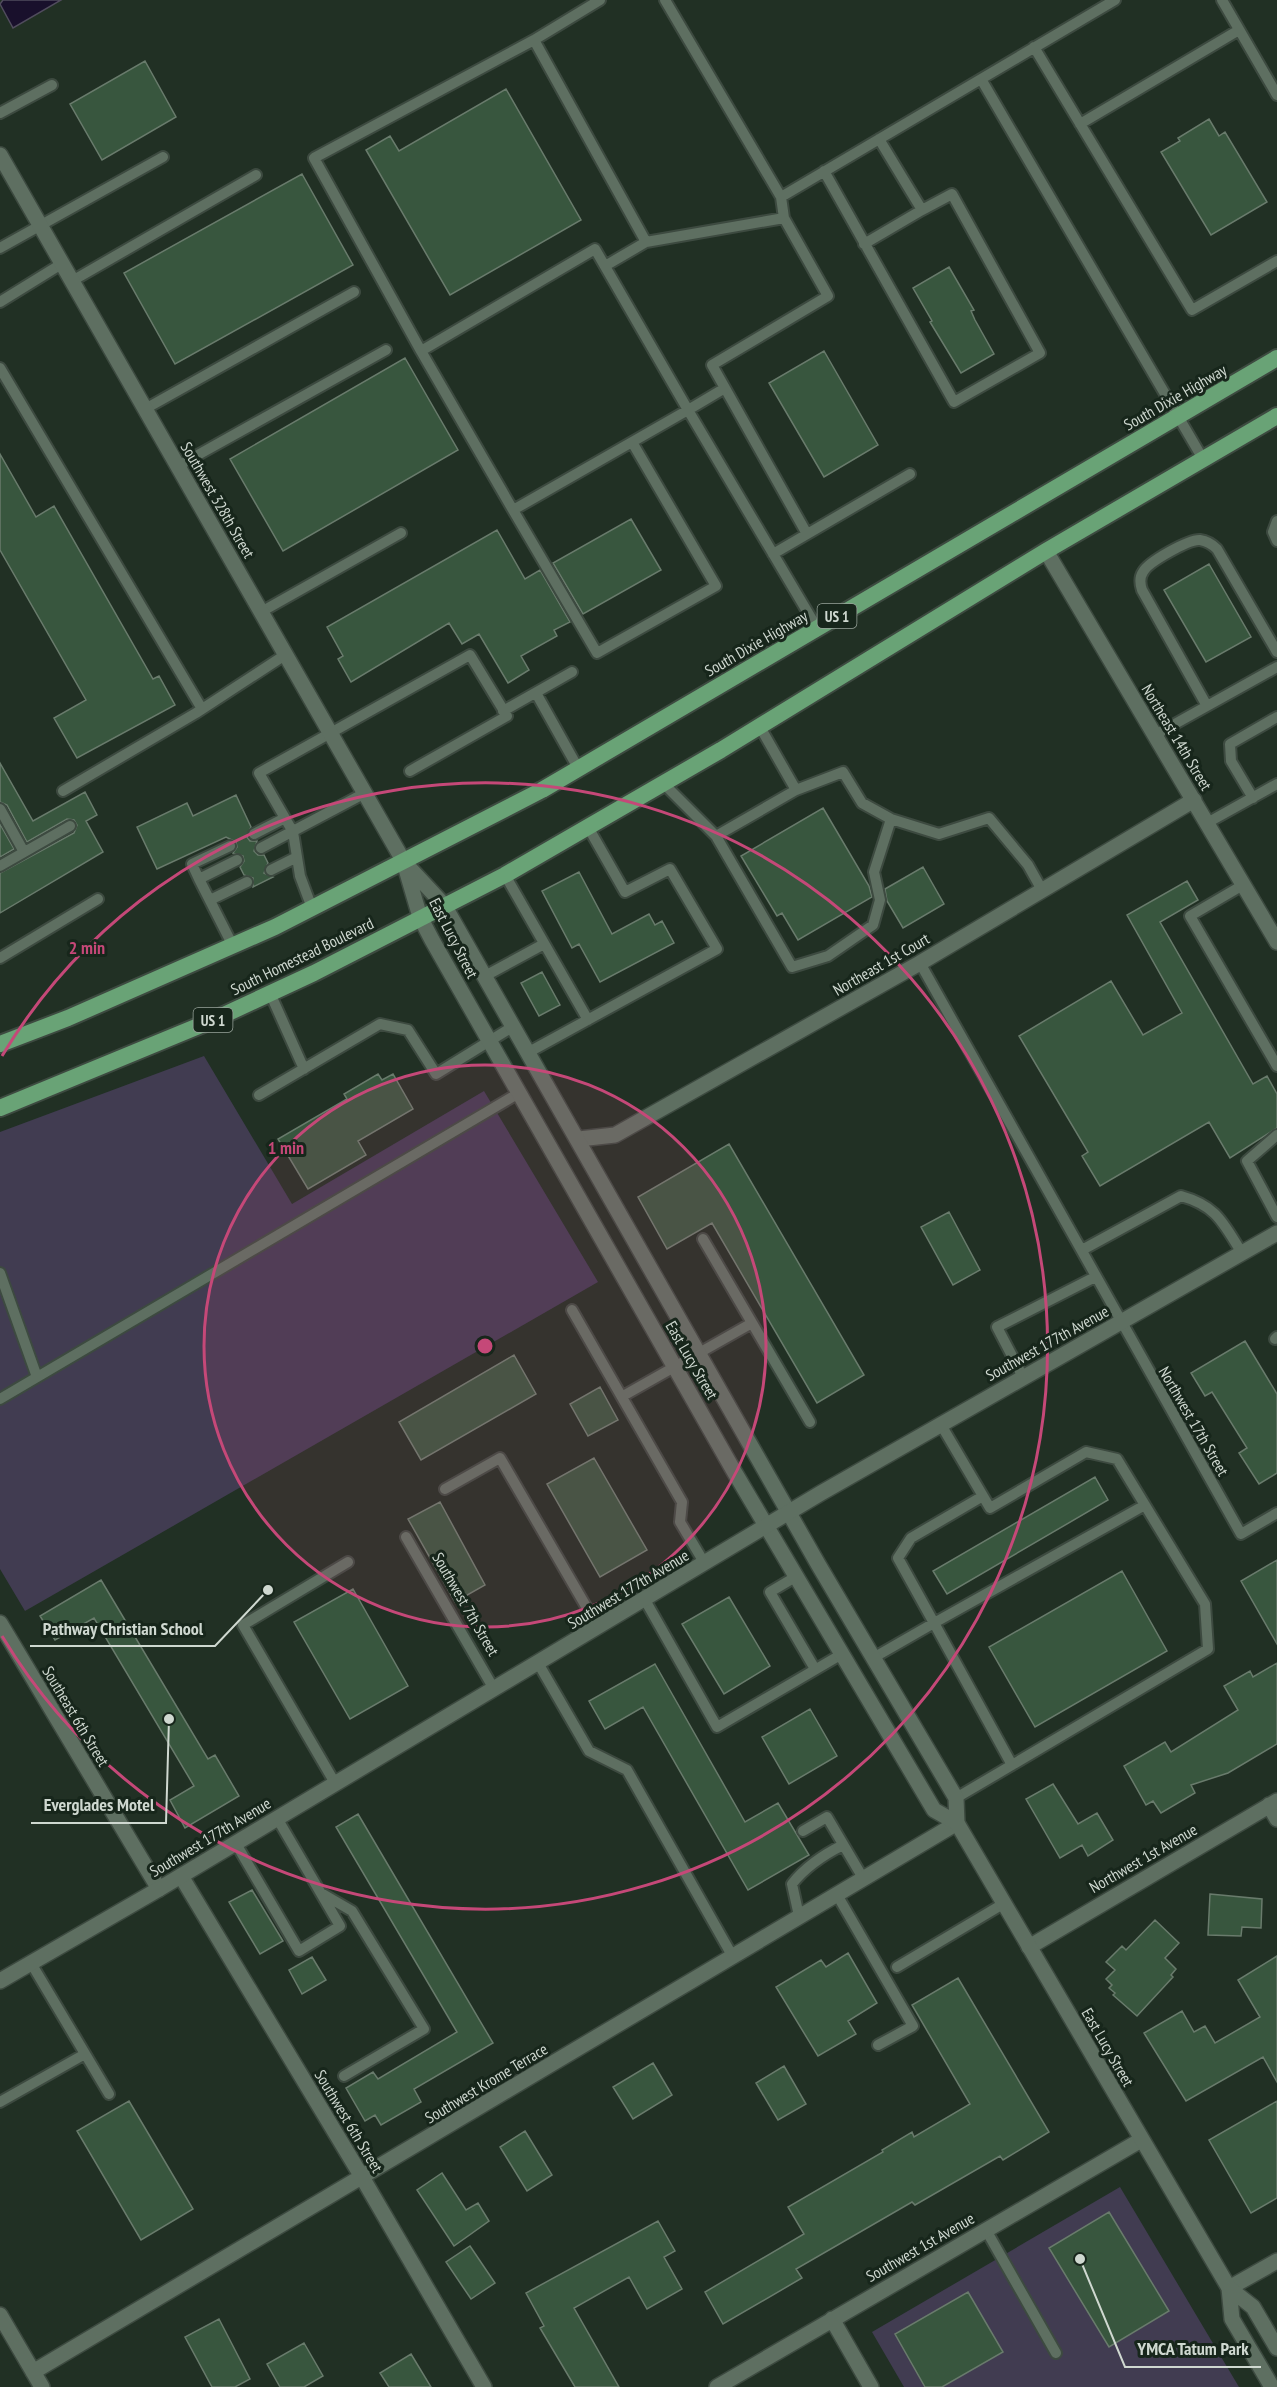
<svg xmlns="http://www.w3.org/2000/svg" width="1277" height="2387" font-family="'PT Sans Narrow',sans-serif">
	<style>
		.green { fill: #413c51 }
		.water { fill: #19102c; stroke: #504c5d; stroke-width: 1.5 }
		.building { fill: #38563e; stroke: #697b6c; stroke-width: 1.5 }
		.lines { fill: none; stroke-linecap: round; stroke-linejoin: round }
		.service-casing { stroke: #3d4a40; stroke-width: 14 }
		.minor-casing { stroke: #3d4a40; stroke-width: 18 }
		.tertiary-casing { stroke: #3d4a40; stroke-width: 18 }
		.secondary-casing { stroke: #3d4a40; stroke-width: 18 }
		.trunk-casing { stroke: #3d4a40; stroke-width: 20 }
		.service { stroke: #5e6f61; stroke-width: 10 }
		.minor { stroke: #5e6f61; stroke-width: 15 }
		.tertiary { stroke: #5e6f61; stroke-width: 15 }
		.secondary { stroke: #5e6f61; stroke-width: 15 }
		.trunk { stroke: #69a376; stroke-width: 16 }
		.ring { fill: none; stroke: #c54878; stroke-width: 3 }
		.labels { text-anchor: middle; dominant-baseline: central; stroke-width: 6; stroke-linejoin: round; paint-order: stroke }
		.shield { fill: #17261b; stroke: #98a39a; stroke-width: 1.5 }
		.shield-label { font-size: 15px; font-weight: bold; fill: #cfd8d0 }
		.street-label { font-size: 16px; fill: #cfd8d0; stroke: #17261b }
		.centre { fill: #c54878; stroke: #17261b; stroke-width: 3 }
		.ring-label { font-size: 18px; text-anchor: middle; font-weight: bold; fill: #c54878; stroke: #17261b; stroke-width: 6; stroke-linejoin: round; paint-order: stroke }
		.leader { fill: none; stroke: #cfd8d0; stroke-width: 2 }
		.callout-dot { fill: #cfd8d0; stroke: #17261b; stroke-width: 2 }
		.callout-label { font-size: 18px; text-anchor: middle; font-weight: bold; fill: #cfd8d0; stroke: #17261b; stroke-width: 6; stroke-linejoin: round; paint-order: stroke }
	</style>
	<rect width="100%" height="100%" fill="#213024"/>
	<path class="green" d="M 204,1056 L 292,1204 L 484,1091 L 598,1282 L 25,1611 L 0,1569 L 0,1132 Z
		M 1120,2187 L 1239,2387 L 904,2387 L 872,2332 Z"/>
	<path class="water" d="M 3,0 L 61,0 L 13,28 L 0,4 Z"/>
	<path class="building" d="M 145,61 L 176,117 L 102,160 L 70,104 Z
		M 506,89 L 581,220 L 450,295 L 366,150 L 390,136 L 399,151 Z
		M 1209,119 L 1219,136 L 1225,132 L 1267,202 L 1211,235 L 1161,152 L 1180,141 L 1178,138 Z
		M 302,174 L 353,265 L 175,364 L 124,273 Z
		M 949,267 L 974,310 L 971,311 L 975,320 L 994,354 L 961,373 L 930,322 L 932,321 L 913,288 Z
		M 824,351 L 878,445 L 824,477 L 769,383 Z
		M 405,358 L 458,450 L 283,551 L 230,459 Z
		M 0,454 L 36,517 L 54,506 L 153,679 L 159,676 L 175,705 L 77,758 L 54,718 L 86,700 L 0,550 Z
		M 631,519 L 661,570 L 583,614 L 553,563 Z
		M 497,530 L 525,579 L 540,570 L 570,622 L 554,630 L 557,636 L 521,656 L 529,670 L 508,683 L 479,634 L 462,644 L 449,623 L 351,682 L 338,659 L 343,656 L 327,627 Z
		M 1209,564 L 1251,637 L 1206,662 L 1164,590 Z
		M 0,763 L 33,821 L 85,792 L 97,815 L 86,821 L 103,852 L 0,913 L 0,873 L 74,833 L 77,825 L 74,820 L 67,819 L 27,842 L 7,805 L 0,802 Z
		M 236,795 L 251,827 L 247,837 L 250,841 L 257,841 L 254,851 L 258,855 L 264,855 L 268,863 L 264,873 L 273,877 L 253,887 L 253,878 L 244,875 L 240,867 L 244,861 L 243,856 L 233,853 L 237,847 L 236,842 L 226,837 L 157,869 L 137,827 L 187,803 L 193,816 Z
		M 823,808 L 869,886 L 872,897 L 798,940 L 782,913 L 777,916 L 741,856 Z
		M 0,824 L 14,849 L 0,857 Z
		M 923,867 L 944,904 L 903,928 L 887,901 L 885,889 Z
		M 579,872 L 612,934 L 649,914 L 655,925 L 662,921 L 674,943 L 600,982 L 579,944 L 572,948 L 542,891 Z
		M 1187,881 L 1198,900 L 1160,922 L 1253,1084 L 1267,1076 L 1277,1094 L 1277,1128 L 1230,1158 L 1209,1122 L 1100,1186 L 1082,1156 L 1088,1152 L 1019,1036 L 1111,981 L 1143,1035 L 1182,1013 L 1127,915 Z
		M 542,972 L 560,1005 L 539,1016 L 521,983 Z
		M 378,1074 L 382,1080 L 393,1074 L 413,1109 L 358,1141 L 366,1155 L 308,1189 L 278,1139 L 347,1099 L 344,1094 Z
		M 729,1144 L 864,1375 L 817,1403 L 712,1223 L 667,1249 L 638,1197 Z
		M 949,1212 L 980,1270 L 953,1285 L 921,1227 Z
		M 1245,1341 L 1277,1394 L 1277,1473 L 1259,1484 L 1239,1453 L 1247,1448 L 1212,1392 L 1205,1396 L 1191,1373 Z
		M 514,1355 L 536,1394 L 421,1460 L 399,1422 Z
		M 600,1387 L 618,1420 L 588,1436 L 570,1404 Z
		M 594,1458 L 647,1550 L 600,1577 L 547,1484 Z
		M 1095,1477 L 1108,1500 L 947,1594 L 933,1571 Z
		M 440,1502 L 485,1585 L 455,1602 L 408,1519 Z
		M 1277,1560 L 1277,1644 L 1241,1581 Z
		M 1122,1571 L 1167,1651 L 1035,1727 L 989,1647 Z
		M 101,1580 L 208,1759 L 215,1755 L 239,1796 L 185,1828 L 170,1800 L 194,1786 L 94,1618 L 55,1640 L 40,1616 Z
		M 353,1589 L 408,1686 L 350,1719 L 294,1622 Z
		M 729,1597 L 770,1666 L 724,1694 L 682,1624 Z
		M 1277,1663 L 1277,1744 L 1228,1773 L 1191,1785 L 1195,1793 L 1161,1813 L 1153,1801 L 1146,1805 L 1124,1766 L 1165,1742 L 1171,1752 L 1238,1710 L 1224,1686 L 1250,1671 L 1253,1677 Z
		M 655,1664 L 745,1822 L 778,1803 L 809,1855 L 748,1890 L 643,1707 L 605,1729 L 589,1701 Z
		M 810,1709 L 837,1756 L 789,1784 L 762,1737 Z
		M 1053,1784 L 1078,1824 L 1097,1813 L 1113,1840 L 1088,1856 L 1082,1845 L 1060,1858 L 1026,1799 Z
		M 358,1814 L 493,2043 L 414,2089 L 421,2102 L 381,2125 L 375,2115 L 365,2121 L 346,2088 L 373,2072 L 378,2079 L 457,2032 L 336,1827 Z
		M 252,1890 L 283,1941 L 260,1954 L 229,1902 Z
		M 1210,1894 L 1262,1899 L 1261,1928 L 1242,1927 L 1241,1936 L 1208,1935 Z
		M 1155,1920 L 1179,1943 L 1165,1958 L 1176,1969 L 1171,1975 L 1173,1977 L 1137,2016 L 1113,1995 L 1115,1993 L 1109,1988 L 1112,1985 L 1106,1979 L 1115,1970 L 1106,1962 L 1122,1946 L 1126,1950 Z
		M 848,1953 L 877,2003 L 848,2021 L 856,2034 L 818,2056 L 776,1987 L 821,1960 L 826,1967 Z
		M 1277,1956 L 1277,2082 L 1263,2057 L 1186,2101 L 1144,2033 L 1182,2011 L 1194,2032 L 1205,2026 L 1215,2043 L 1260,2017 L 1238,1980 Z
		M 312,1957 L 326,1980 L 302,1994 L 289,1970 Z
		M 958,1978 L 1049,2132 L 1003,2160 L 1000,2156 L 915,2205 L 912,2202 L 796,2269 L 802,2278 L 723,2324 L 705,2292 L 804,2234 L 788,2207 L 883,2152 L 882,2150 L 912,2132 L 914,2137 L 970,2104 L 912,2005 Z
		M 653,2063 L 672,2095 L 633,2119 L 613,2087 Z
		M 784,2066 L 806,2104 L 778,2120 L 756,2083 Z
		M 129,2101 L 193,2209 L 141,2240 L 77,2131 Z
		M 1277,2101 L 1277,2198 L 1251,2213 L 1209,2140 Z
		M 525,2131 L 552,2175 L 527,2191 L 500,2147 Z
		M 442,2173 L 466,2210 L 478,2203 L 489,2221 L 454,2246 L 417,2190 Z
		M 1109,2212 L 1169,2311 L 1109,2347 L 1049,2248 Z
		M 658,2221 L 675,2251 L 664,2257 L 682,2289 L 647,2309 L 629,2277 L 574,2308 L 619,2387 L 575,2387 L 540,2328 L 544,2326 L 526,2293 Z
		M 470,2246 L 495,2283 L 471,2299 L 446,2262 Z
		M 968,2292 L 1003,2352 L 942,2387 L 925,2387 L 895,2334 Z
		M 219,2319 L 250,2379 L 235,2387 L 212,2387 L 185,2337 Z
		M 304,2343 L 323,2376 L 304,2387 L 280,2387 L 267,2364 Z
		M 411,2354 L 431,2387 L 389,2387 L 380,2373 Z"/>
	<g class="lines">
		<g class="service-casing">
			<path id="service" d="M 665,0 L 781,197 L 784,218
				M 1222,0 L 1277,95
				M 534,40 L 600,0
				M 1034,47 L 1192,310 L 1277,261
				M 981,79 L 1203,459
				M 0,113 L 52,85
				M 1080,124 L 1239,30
				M 824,171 L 954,402 L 1040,353 L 952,194 L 922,210 L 879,139
				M 781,197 L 1115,0
				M 646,242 L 784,218 L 828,296 L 712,365 L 807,534
				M 864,244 L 922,210
				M 0,248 L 163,157
				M 72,281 L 256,175
				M 0,302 L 63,263
				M 421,351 L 314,158 L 534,40 L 646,242 L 605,266
				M 0,368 L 202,709
				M 145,409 L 354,292
				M 632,442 L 716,586 L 597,653 L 513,510 L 688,410 L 817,628
				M 178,466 L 386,350
				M 513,510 L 421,351 L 595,249 L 688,410 L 725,388
				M 1277,521 L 1273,532 L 1277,541
				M 773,554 L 910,474
				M 261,612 L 401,533
				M 536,693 L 578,768
				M 1207,706 L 1142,590 C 1140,584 1139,578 1143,572 C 1148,562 1189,539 1200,540 C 1207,541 1212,544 1217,549 L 1277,652
				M 503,711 L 572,672
				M 760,727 L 796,790
				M 1155,735 L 1277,667
				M 843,772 L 862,803 L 891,819 L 874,872 L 880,900 L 873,925 L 828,956 L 792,967 L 716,836 L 796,790 Z
				M 664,784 L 716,836
				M 63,791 L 196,713 L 285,655
				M 1253,798 L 1231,761 L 1230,744 L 1277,717
				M 0,809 L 24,852
				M 891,819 L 939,834 L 989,818 L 1028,865 L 1042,890
				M 1207,823 L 1277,784
				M 254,834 L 285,818
				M 261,848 L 365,793
				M 0,866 L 70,826
				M 271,870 L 297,857
				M 505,875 L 588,1020
				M 199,879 L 192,864 L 230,846
				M 1243,885 L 1190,916 L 1277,1066
				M 210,900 L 247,882
				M 312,908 L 300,876 L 293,832 L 259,773 L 470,655 L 507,716 L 410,771
				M 233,946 L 199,879 L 237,860
				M 0,958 L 98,899
				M 920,963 L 1241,1534 L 1277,1513
				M 485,976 L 544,944
				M 270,993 L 304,1069
				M 529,1052 L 717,949 L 670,869 L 625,892 L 588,827
				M 259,1095 L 380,1024 L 408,1030 L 436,1074 L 514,1026
				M 1277,1135 L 1247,1161 L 1277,1217
				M 703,1239 L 810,1422
				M 1082,1250 L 1181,1196 C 1217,1206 1223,1223 1242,1253
				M 0,1273 L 37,1377
				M 572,1310 L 682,1502 L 680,1522 L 705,1564
				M 1275,1339 L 1277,1337
				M 1023,1377 L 997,1327 L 1095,1277
				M 623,1396 L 752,1323
				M 0,1399 L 519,1093
				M 445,1489 L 500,1458 L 598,1627
				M 983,1496 L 911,1538 L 898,1558 L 934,1623 L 1145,1505
				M 406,1537 L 494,1689
				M 797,1576 L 770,1592 L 815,1669
				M 645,1600 L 717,1727 L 842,1654
				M 873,1658 L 934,1623 L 1012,1765 L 1208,1649 L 1205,1604 L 1117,1459 L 1086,1452 L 990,1508 L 940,1423
				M 538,1663 L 589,1751 L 627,1770 L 733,1957
				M 335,1783 L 243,1625 L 348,1562
				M 956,1798 L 1012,1765
				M 803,1831 L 827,1817 L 863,1878
				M 235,1842 L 299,1951 L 340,1926 L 277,1818
				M 321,1893 L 352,1911 L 424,2029 L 344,2076
				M 836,1893 L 913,2026 L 878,2045
				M 799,1916 L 792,1884 C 806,1866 823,1855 843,1845
				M 31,1963 L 109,2094
				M 897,1967 L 1003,1904
				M 0,2102 L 85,2054
				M 986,2230 L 1056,2353"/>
		</g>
		<g class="minor-casing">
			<path id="minor" d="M 1046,551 L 1277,942
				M 579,1139 L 615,1135 L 920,963 L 1194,800
				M 0,1623 L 159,1889
				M 1269,1805 L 1277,1819
				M 181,1876 L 362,2177 L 484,2387
				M 1029,1947 L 1277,1801
				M 1229,2288 L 1277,2261
				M 0,2315 L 42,2387
				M 832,2319 L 871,2387
				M 33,2372 L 957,1823
				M 717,2387 L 1141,2140"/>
		</g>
		<g class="tertiary-casing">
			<path id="tertiary" d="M 0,155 L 404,862 L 444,905 L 818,1564 L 956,1798 L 957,1823 L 1229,2288 L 1253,2307 L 1277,2348
				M 405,866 L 420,917 L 432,940 L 735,1473 L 934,1810 L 957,1823
				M 1229,2288 L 1232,2319 L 1272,2387"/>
		</g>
		<g class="secondary-casing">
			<path id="secondary" d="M 0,1981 L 159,1889 L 821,1493 L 1277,1233"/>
		</g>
		<g class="trunk-casing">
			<path id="trunk" d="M 0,1044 L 68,1018 L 275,927 L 542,790 L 1277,358
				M 0,1108 L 213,1020 L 314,973 L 505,875 L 721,750 L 1046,551 L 1277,416"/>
		</g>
		<use href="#service" class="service"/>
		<use href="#minor" class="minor"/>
		<use href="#tertiary" class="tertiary"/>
		<use href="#secondary" class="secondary"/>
		<use href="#trunk" class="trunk"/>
	</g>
	<circle cx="485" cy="1346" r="281" fill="#c54878" fill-opacity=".12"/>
	<g class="ring">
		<circle cx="485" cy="1346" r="281"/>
		<path d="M2 1056A563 563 0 1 1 2 1636"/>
	</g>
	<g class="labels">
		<g class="shield">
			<rect x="817.5" y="604" width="39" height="24" rx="4.5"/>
			<rect x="193.5" y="1008" width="39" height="24" rx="4.5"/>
		</g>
		<g class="shield-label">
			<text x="837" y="616">US 1</text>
			<text x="213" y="1020">US 1</text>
		</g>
		<g class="street-label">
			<text transform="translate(1175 397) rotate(-30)">South Dixie Highway</text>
			<text transform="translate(218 500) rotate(60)">Southwest 328th Street</text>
			<text transform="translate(756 643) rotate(-30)">South Dixie Highway</text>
			<text transform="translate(1177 737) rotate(59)">Northeast 14th Street</text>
			<text transform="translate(454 938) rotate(63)">East Lucy Street</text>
			<text transform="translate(302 956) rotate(-26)">South Homestead Boulevard</text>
			<text transform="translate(881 964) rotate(-30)">Northeast 1st Court</text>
			<text transform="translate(1047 1343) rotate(-29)">Southwest 177th Avenue</text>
			<text transform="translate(692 1360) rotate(60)">East Lucy Street</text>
			<text transform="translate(1194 1421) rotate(60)">Northwest 17th Street</text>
			<text transform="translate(628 1589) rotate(-31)">Southwest 177th Avenue</text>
			<text transform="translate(466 1604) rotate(60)">Southwest 7th Street</text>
			<text transform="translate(76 1716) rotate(59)">Southeast 6th Street</text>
			<text transform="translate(210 1837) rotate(-31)">Southwest 177th Avenue</text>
			<text transform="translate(1143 1858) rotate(-30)">Northwest 1st Avenue</text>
			<text transform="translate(1108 2047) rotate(60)">East Lucy Street</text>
			<text transform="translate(486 2083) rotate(-31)">Southwest Krome Terrace</text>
			<text transform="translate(349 2121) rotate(59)">Southwest 6th Street</text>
			<text transform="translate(920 2247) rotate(-30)">Southwest 1st Avenue</text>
		</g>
	</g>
	<circle cx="485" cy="1346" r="9" class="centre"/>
	<g class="ring-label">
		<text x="87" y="954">2 min</text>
		<text x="286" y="1154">1 min</text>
	</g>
	<path class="leader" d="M268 1590L215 1646H30M169 1719L166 1823H31M1080 2259L1125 2367H1261"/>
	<g class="callout-dot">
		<circle cx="268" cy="1590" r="6"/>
		<circle cx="169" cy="1719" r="6"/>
		<circle cx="1080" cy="2259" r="6"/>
	</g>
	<g class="callout-label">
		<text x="123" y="1635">Pathway Christian School</text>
		<text x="99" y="1811">Everglades Motel</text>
		<text x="1193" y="2355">YMCA Tatum Park</text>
	</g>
</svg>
